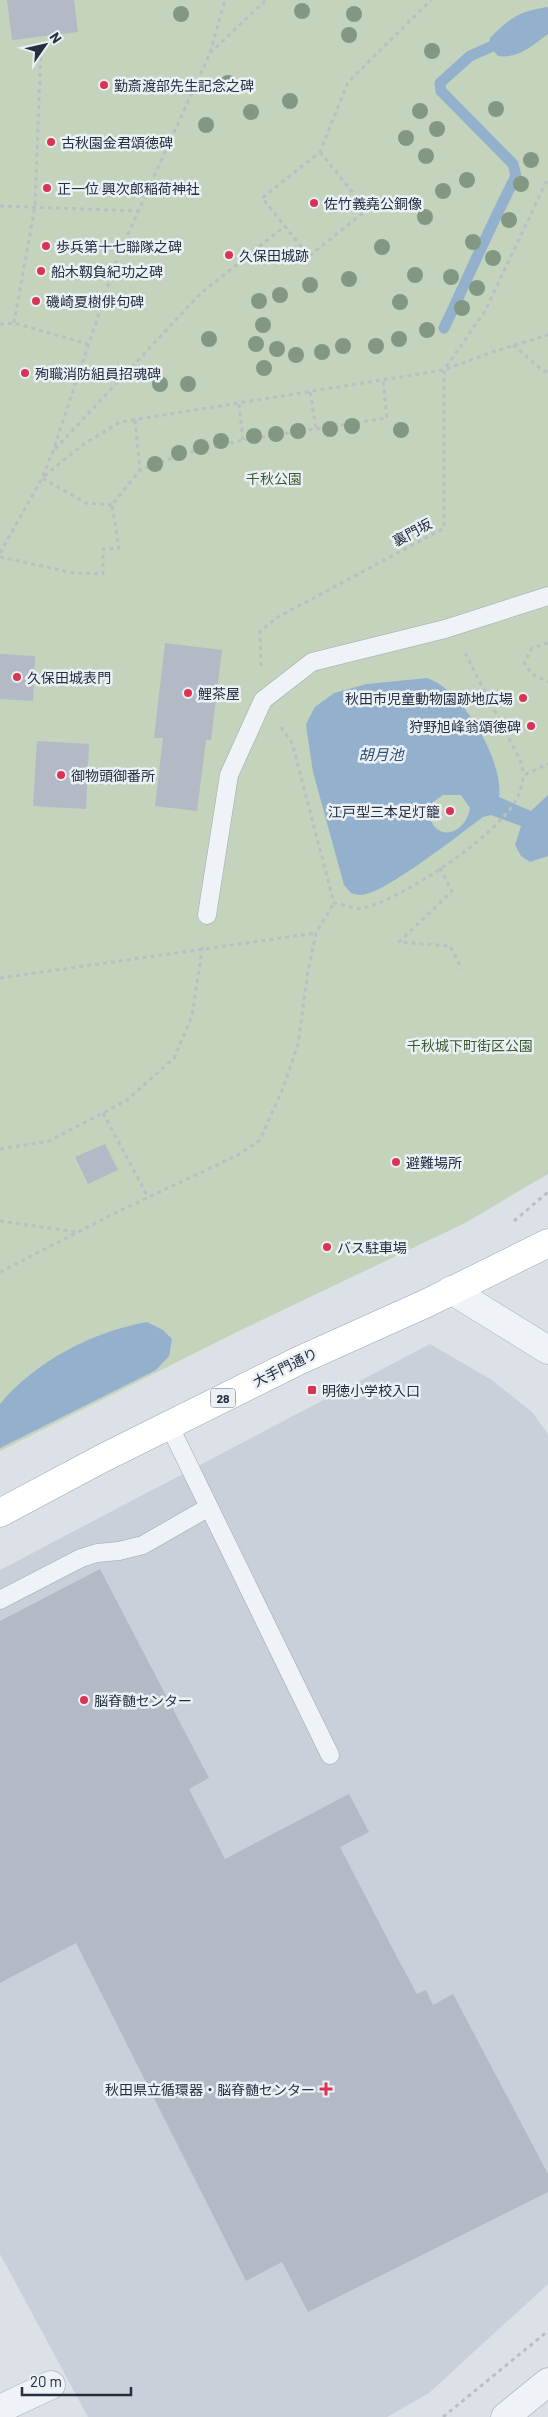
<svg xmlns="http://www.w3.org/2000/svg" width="548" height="2417" font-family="Barlow,'Noto Sans JP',sans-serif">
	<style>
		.built { fill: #cad0da }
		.green { fill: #c3d3bc }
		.water { fill: #93b1cc; fill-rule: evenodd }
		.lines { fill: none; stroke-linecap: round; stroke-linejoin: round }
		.stream { stroke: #93b1cc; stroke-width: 11 }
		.building { fill: #b3bac5 }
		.service-casing { stroke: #a1a8b2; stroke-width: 19 }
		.minor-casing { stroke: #a1a8b2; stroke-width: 29 }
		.tertiary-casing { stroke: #a1a8b2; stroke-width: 29 }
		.primary-casing { stroke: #9aa6b5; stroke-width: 29 }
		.path { stroke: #babfc6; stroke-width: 3; stroke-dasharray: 4 4; stroke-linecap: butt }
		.service { stroke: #eff2f6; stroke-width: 18 }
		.minor { stroke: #eff2f6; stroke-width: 28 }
		.tertiary { stroke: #eff2f6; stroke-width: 28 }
		.primary { stroke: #fff; stroke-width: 28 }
		.tree { fill: #839883 }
		.poi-dot { fill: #db3353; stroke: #ebf0f5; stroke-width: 2 }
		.labels { text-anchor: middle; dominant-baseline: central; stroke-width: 5; stroke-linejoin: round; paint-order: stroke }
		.shield { fill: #ebf0f5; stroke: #606976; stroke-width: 1 }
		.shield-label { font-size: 12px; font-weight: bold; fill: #242f3f }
		.poi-label { font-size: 14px; fill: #242f3f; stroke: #ebf0f5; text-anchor: start }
		.park-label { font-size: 14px; fill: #3a5c30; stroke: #ebf0f5 }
		.street-label { font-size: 14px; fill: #242f3f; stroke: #ebf0f5 }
		.water-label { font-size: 15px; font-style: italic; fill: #2b5077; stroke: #ebf0f5 }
	</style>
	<rect width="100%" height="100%" fill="#dce1e8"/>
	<path class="built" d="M 430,1344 L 492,1380 L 532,1412 L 548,1434 L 548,2284 L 429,2393 L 387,2417 L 88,2417 L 0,2254 L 0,1570 Z"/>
	<path class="green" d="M 0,0 L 548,0 L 548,1174 L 465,1223 L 239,1331 L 0,1451 Z"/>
	<path class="water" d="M 548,7 L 548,34 C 533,45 518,59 498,56 L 489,46 L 490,38 C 510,18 519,11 548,7 Z
		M 427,678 C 462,689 504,761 499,797 L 531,811 L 548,795 L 548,856 L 530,862 L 521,856 L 515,845 L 521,826 L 491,815 L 483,817 C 460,834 387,892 362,895 C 359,895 354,894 351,893 L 344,885 L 313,772 L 306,725 L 310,716 L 315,707 L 334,693 L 367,684 ZM 443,795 L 461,795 L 470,808 C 466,834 435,845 428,812 L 432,803 Z
		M 147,1322 L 163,1330 L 172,1339 L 169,1356 L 156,1370 L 0,1448 L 0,1404 C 36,1361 92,1332 147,1322 Z"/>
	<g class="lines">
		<path class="stream" d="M 444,328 C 468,278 490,226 516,176 L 513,164 L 441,91 L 440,83 L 470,56 L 504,41"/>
	</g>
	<path class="building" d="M 7,0 L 74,0 L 78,32 L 12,40 Z
		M 165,643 L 222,650 L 211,740 L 206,740 L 197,811 L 155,806 L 163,738 L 154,738 Z
		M 0,654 L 35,656 L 33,701 L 0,699 Z
		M 37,741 L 89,744 L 86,809 L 33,806 Z
		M 105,1144 L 118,1170 L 88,1184 L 75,1157 Z
		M 100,1569 L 209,1778 L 189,1789 L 225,1859 L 349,1794 L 369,1832 L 340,1847 L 398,1959 L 417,1994 L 426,1990 L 433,2005 L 453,1994 L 548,2174 L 548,2192 L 308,2312 L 282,2262 L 246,2281 L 76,1943 L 0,1983 L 0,1621 Z"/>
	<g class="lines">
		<g class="service-casing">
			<path id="service" d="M 207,915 L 229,775 L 263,700 L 312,662 L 445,629 L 548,596
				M 169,1425 L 330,1755
				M 0,1600 L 81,1558 L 97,1553 L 119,1551 L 143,1545 L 209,1507"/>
		</g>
		<g class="minor-casing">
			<path id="minor" d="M 451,1290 L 548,1350
				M 0,2409 L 51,2385"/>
		</g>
		<g class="tertiary-casing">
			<path id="tertiary" d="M 505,2417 L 548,2382"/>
		</g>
		<g class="primary-casing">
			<path id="primary" d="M 0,1513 L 101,1459 L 298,1361 L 427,1303 L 548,1243"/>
		</g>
		<path class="path" d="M 210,53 L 266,0
			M 320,152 L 367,210 L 309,256 L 262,198 L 320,152 L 348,82 L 431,0
			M 0,206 L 139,211
			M 14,323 L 35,206 L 41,47
			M 0,324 L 14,323 L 88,344
			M 513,345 L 542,370 L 548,372
			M 310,392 L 316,428
			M 239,404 L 243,440
			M 135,420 L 140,470
			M 55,449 L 201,293 L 285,226
			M 112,505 L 86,503 L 42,478 L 81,446 L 120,422 L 444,370 L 492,352 L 548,335
			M 0,553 L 42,478 L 53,451 L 118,256 L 210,53 L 225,0
			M 0,557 L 74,573 L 103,574 L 103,549 L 119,548 L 112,505 L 140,470 L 183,454 L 243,440 L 387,418 L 383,380
			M 548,643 L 532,648 L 524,663 L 532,674 L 548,682
			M 465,653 L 521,762 L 524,775
			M 261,666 L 260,631 L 278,617 L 444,528 L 444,370 L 485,311 L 548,178
			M 281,727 L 292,743 L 334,903 C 342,904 356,910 364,908 C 404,898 499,835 517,798 C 521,791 522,782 524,775 L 548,764
			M 440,868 L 452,891 L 399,942 L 450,946 L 462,969
			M 0,978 L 316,933
			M 103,1113 L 148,1197
			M 0,1149 L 49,1141 L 103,1113 L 127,1100 L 174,1058 L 192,1016 L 203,943
			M 0,1221 L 77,1232
			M 514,1221 L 548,1192
			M 0,1272 L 115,1213 L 238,1155 L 260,1140 L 283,1088 L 298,1044 L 308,971 L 316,933 L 334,903
			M 443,2417 L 548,2331"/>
		<use href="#service" class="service"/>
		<use href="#minor" class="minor"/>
		<use href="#tertiary" class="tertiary"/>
		<use href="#primary" class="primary"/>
	</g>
	<g class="tree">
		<circle cx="302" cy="11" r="8"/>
		<circle cx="181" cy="14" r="8"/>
		<circle cx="354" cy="14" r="8"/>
		<circle cx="349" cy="35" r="8"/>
		<circle cx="432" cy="51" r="8"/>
		<circle cx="228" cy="83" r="8"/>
		<circle cx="290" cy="101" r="8"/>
		<circle cx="496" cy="109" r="8"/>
		<circle cx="420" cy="111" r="8"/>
		<circle cx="251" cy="112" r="8"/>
		<circle cx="206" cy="125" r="8"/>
		<circle cx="437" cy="129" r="8"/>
		<circle cx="406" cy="138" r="8"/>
		<circle cx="426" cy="156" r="8"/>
		<circle cx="531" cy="160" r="8"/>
		<circle cx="467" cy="180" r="8"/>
		<circle cx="521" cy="184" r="8"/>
		<circle cx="443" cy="191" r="8"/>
		<circle cx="425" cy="217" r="8"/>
		<circle cx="509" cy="220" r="8"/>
		<circle cx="473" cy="242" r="8"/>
		<circle cx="382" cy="247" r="8"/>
		<circle cx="493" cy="258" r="8"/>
		<circle cx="415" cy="275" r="8"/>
		<circle cx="451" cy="277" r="8"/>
		<circle cx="349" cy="279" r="8"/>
		<circle cx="310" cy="285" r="8"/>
		<circle cx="477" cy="288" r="8"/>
		<circle cx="280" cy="295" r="8"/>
		<circle cx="259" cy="301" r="8"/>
		<circle cx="400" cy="302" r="8"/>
		<circle cx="462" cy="308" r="8"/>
		<circle cx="263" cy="325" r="8"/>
		<circle cx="427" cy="330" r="8"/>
		<circle cx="209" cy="339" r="8"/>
		<circle cx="399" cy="339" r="8"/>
		<circle cx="256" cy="344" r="8"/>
		<circle cx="343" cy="346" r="8"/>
		<circle cx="376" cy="346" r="8"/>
		<circle cx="277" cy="349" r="8"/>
		<circle cx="322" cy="352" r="8"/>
		<circle cx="296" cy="355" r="8"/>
		<circle cx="264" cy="368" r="8"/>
		<circle cx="160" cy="384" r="8"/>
		<circle cx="188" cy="384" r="8"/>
		<circle cx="352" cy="426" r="8"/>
		<circle cx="330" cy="429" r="8"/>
		<circle cx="401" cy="430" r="8"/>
		<circle cx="298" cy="431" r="8"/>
		<circle cx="276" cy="434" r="8"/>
		<circle cx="254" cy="436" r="8"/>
		<circle cx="221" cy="441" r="8"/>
		<circle cx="201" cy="447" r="8"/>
		<circle cx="179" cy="453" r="8"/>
		<circle cx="155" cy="464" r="8"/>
	</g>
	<g class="poi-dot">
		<circle cx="104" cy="85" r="5"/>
		<circle cx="51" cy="142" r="5"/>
		<circle cx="47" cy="188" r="5"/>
		<circle cx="314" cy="203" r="5"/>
		<circle cx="46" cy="246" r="5"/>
		<circle cx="229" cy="255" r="5"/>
		<circle cx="41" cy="271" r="5"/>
		<circle cx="36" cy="301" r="5"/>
		<circle cx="25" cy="373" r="5"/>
		<circle cx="17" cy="677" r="5"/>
		<circle cx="188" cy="693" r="5"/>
		<circle cx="523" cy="698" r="5"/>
		<circle cx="531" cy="726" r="5"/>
		<circle cx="61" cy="775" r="5"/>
		<circle cx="450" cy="811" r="5"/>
		<circle cx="396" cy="1162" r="5"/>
		<circle cx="327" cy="1247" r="5"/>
		<rect x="307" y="1385" width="10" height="10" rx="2.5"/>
		<circle cx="84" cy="1700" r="5"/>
		<path d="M323.5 2081.5h5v5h5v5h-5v5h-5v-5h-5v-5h5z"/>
	</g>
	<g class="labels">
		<rect class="shield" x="210.5" y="1388.5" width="25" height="19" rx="4"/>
		<g class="shield-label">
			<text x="223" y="1398">28</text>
		</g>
		<g class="poi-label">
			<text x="114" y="85">勤斎渡部先生記念之碑</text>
			<text x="61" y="142">古秋園金君頌徳碑</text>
			<text x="57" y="188">正一位 興次郎稲荷神社</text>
			<text x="324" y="203">佐竹義堯公銅像</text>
			<text x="56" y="246">歩兵第十七聯隊之碑</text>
			<text x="239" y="255">久保田城跡</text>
			<text x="51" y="271">船木靱負紀功之碑</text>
			<text x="46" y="301">磯崎夏樹俳句碑</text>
			<text x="35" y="373">殉職消防組員招魂碑</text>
			<text x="27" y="677">久保田城表門</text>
			<text x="198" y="693">鯉茶屋</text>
			<text x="513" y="698" text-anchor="end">秋田市児童動物園跡地広場</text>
			<text x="521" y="726" text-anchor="end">狩野旭峰翁頌徳碑</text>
			<text x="71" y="775">御物頭御番所</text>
			<text x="440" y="811" text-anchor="end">江戸型三本足灯籠</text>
			<text x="406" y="1162">避難場所</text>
			<text x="337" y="1247">バス駐車場</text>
			<text x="322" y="1390">明徳小学校入口</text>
			<text x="94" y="1700">脳脊髄センター</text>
			<text x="315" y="2089" text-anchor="end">秋田県立循環器・脳脊髄センター</text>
		</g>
		<g class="park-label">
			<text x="274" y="478">千秋公園</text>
			<text x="470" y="1045">千秋城下町街区公園</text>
		</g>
		<g class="street-label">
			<text transform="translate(412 532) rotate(-28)">裏門坂</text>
			<text transform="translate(285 1367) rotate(-26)">大手門通り</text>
		</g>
		<g class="water-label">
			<text x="381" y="754">胡月池</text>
		</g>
	</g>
	<g transform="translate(45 45) rotate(56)" stroke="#ebf0f5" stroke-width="4" paint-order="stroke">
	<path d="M0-4L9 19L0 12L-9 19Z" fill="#242f3f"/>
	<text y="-8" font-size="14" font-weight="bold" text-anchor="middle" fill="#242f3f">N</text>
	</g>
	<path d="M22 2387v8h109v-8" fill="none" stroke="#242f3f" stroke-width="2.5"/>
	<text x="30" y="2387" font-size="15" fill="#242f3f" stroke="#ebf0f5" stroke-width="4" paint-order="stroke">20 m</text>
</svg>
